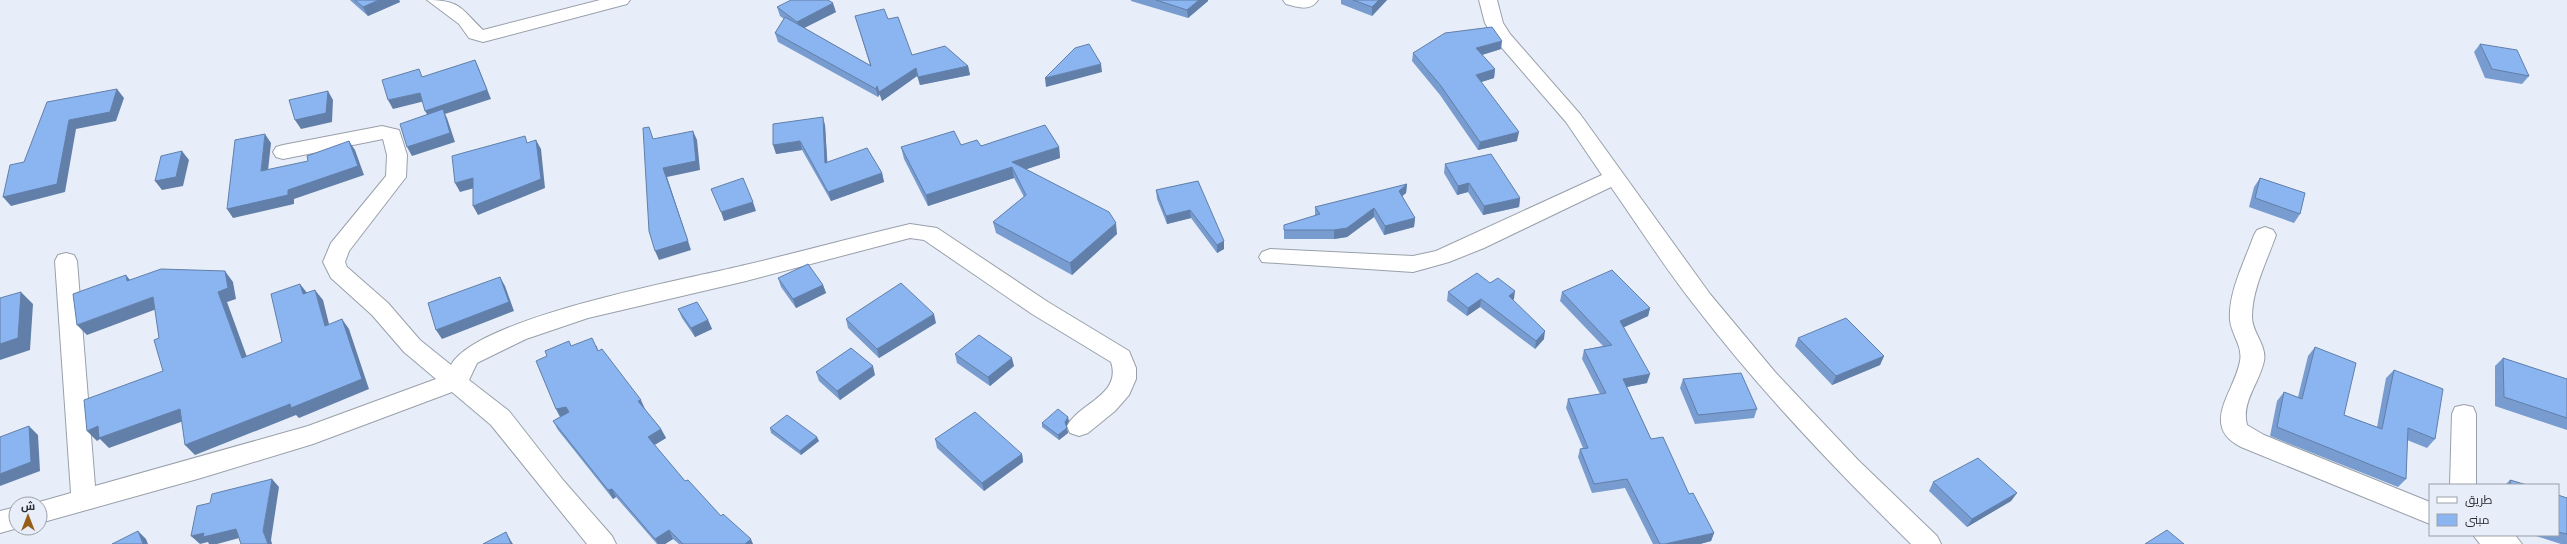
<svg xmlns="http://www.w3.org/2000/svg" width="2567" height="544" font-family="Overpass,Cairo,sans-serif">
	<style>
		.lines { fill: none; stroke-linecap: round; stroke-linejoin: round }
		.minor-casing { stroke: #99a0aa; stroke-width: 2 }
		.minor { fill: #fff; fill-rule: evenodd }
		.wall { fill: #789ccf }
		.shaded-wall { fill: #617fa9 }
		.building { fill: #8bb5f1; stroke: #617fa9 }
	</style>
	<rect width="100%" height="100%" fill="#e7eef9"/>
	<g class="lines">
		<g class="minor-casing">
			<path id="minor" d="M 427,0 C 461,0 461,9 483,30 L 600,0 L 630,0 L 627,4 L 483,42 L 469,38 L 459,24 Z
				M 1283,0 L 1318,0 C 1310,12 1298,7 1286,4 Z
				M 1479,0 L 1497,0 L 1503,23 L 1510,34 L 1580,114 L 1710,294 L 1775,372 L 1858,460 L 1937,536 L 1941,544 L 1911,544 C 1835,469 1760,391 1695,306 C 1665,268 1639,227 1611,187 L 1484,248 L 1449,262 L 1413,272 L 1262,262 L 1259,257 L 1262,252 L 1270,249 L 1413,256 L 1436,251 L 1602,175 L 1566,122 L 1496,41 L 1485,23 Z
				M 382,126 L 399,130 L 407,155 L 406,177 L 349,251 L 345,262 L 347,267 L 388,303 L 420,340 L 451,365 C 477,317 688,279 745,265 C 800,252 855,237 910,224 L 937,228 L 1048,302 L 1129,351 L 1136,368 L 1136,379 L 1129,395 L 1115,411 L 1088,433 L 1079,436 L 1070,433 L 1067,426 C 1079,403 1122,395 1111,362 L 1032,314 L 924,240 L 910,238 L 746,281 L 588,318 L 526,339 L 477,363 L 469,380 L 509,411 L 563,480 L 612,536 L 616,544 L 587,544 L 491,425 L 452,392 L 313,444 L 201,478 L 40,523 L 40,504 L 32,504 L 71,493 L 55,261 L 58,255 L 66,253 L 74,255 L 77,261 L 95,486 L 308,426 L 436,379 L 404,352 L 372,315 L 331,278 L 323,262 L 331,243 L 386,176 L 387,155 L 383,139 L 283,159 L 276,157 L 273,152 L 276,147 L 283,145 Z
				M 2265,227 L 2273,230 L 2276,235 C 2267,261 2252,289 2252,317 C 2252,333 2267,345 2264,361 C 2259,384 2241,402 2247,425 L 2264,435 L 2430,502 L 2430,524 L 2241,447 C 2199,426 2235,391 2240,361 C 2243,346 2231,334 2230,320 C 2228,292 2245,261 2254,235 L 2257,230 Z
				M 2464,405 L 2473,407 L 2476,414 L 2476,485 L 2450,485 L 2452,414 L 2455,407 Z
				M 16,507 L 16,528 L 18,528 L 0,533 L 0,511 Z
				M 2473,535 L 2515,535 L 2522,544 L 2480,544 Z"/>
		</g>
		<use href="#minor" class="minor"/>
	</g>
	<path class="wall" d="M 350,0 L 399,0 L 400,2 L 368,16 L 351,1 Z
		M 1131,0 L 1208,0 L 1208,1 L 1188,18 L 1131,1 Z
		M 1341,0 L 1387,0 L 1372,16 L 1341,4 Z
		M 777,7 L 836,12 L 804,28 L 870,65 L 855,16 L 888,19 L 912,55 L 968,66 L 970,75 L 920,85 L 917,76 L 882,101 L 880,94 L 878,97 L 778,42 L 775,33 L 784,19 L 780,16 Z
		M 2480,44 L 2529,76 L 2522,84 L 2485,78 L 2474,52 Z
		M 1501,49 L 1482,55 L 1495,69 L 1494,78 L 1481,82 L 1517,141 L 1478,150 L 1440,95 L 1412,61 L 1413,53 Z
		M 825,125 L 827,162 L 882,173 L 884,182 L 831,201 L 802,150 L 776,154 Z
		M 961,145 L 1059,147 L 1060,158 L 1026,169 L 1117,234 L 1072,275 L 996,233 L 993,222 L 1024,197 L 1014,178 L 928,206 L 904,159 L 901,147 Z
		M 1445,164 L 1520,198 L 1519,207 L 1483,215 L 1468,192 L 1457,195 L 1444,173 Z
		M 2260,178 L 2300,214 L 2294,223 L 2249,207 L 2254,187 Z
		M 1198,181 L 1224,249 L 1217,253 L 1191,218 L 1167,224 L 1157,199 L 1156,190 Z
		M 1407,184 L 1406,193 L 1402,196 L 1415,218 L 1414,227 L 1384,235 L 1374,217 L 1347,237 L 1334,239 L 1284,239 L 1284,225 L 1315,216 L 1315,207 Z
		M 778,278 L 823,285 L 826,293 L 796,308 L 781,287 Z
		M 1490,283 L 1514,299 L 1513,300 L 1544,339 L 1535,349 L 1480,307 L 1467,316 L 1447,301 L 1448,292 Z
		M 1562,292 L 1650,308 L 1648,316 L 1624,327 L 1647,383 L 1627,387 L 1651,439 L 1714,533 L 1711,541 L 1700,544 L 1653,544 L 1625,488 L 1592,493 L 1578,457 L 1580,449 L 1583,448 L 1566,408 L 1568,399 L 1600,394 L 1582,359 L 1584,350 L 1603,346 L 1560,301 Z
		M 678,309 L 708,320 L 712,329 L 695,337 L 682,318 Z
		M 846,319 L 936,323 L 879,358 L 848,328 Z
		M 1798,338 L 1884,356 L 1880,365 L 1832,385 L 1795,346 Z
		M 571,346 L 597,346 L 598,351 L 661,429 L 666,438 L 654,445 L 685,481 L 721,516 L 753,544 L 679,544 L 673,539 L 665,544 L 657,544 L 616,497 L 613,499 L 558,430 L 553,421 L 560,417 L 556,409 Z
		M 2315,347 L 2344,415 L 2377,427 L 2386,378 L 2394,370 L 2435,439 L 2427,448 L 2407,440 L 2406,479 L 2398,487 L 2270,436 L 2277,401 L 2284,392 L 2298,397 L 2308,356 Z
		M 955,354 L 1014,366 L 990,386 L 957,363 Z
		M 2503,358 L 2567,379 L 2567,430 L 2495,406 L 2495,366 Z
		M 816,372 L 875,375 L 840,400 L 819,381 Z
		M 1683,379 L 1757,409 L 1754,418 L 1695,424 L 1680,388 Z
		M 1069,421 L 1066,425 L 1068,433 L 1059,440 L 1042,427 L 1042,423 Z
		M 770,428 L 819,441 L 801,455 L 771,433 Z
		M 935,439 L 1022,454 L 1023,462 L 984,491 L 937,448 Z
		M 2510,480 L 2527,485 L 2505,485 Z
		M 1933,482 L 2017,493 L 2011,501 L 1967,527 L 1929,491 Z
		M 2558,495 L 2567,498 L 2567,544 L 2561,544 L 2533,535 L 2558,535 Z"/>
	<path class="shaded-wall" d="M 379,0 L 399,0 L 400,2 L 368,16 L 363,7 Z
		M 1199,0 L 1208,0 L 1208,1 L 1188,18 L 1187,10 Z
		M 1379,0 L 1387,0 L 1372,16 L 1372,7 Z
		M 833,3 L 836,12 L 800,30 L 797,22 Z
		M 1502,41 L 1501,49 L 1475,57 L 1476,48 Z
		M 475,60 L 479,69 L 491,99 L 445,114 L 447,118 L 455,142 L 412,156 L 407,147 L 430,119 L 425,111 Z
		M 1101,64 L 1102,72 L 1046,87 L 1045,78 Z
		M 968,66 L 970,75 L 920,85 L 918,77 Z
		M 916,68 L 917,76 L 882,101 L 879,92 Z
		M 1495,69 L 1494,78 L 1475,84 L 1476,75 Z
		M 877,86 L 880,94 L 878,97 L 876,89 Z
		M 117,89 L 124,98 L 116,121 L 76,129 L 65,192 L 11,206 L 3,197 L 69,120 Z
		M 328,91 L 333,100 L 332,122 L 301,129 L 295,120 Z
		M 420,93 L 425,101 L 393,109 L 388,100 Z
		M 823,117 L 825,125 L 828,172 L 825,163 Z
		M 693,131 L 697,140 L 700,170 L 667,177 L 691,250 L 659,260 L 655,251 L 663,168 Z
		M 1519,132 L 1517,141 L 1478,150 L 1480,142 Z
		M 265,134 L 271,143 L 267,180 L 261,171 Z
		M 536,140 L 541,149 L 545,188 L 478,215 L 473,206 Z
		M 349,141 L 355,150 L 364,175 L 294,199 L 294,204 L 233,218 L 227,209 L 288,190 Z
		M 800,141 L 802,150 L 776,154 L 773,145 Z
		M 1059,147 L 1060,158 L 1015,173 L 1012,162 Z
		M 182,151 L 189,160 L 183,186 L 162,190 L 155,181 Z
		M 1012,167 L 1014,178 L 928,206 L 926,195 Z
		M 882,173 L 884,182 L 831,201 L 828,192 Z
		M 473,178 L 478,187 L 460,192 L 455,183 Z
		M 1469,183 L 1468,192 L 1457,195 L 1458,186 Z
		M 1407,184 L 1406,193 L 1398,200 L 1399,191 Z
		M 1520,198 L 1519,207 L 1483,215 L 1484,206 Z
		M 753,202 L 756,211 L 724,221 L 721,212 Z
		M 1374,208 L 1374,217 L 1347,237 L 1334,239 L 1334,230 Z
		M 1190,210 L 1191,218 L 1167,224 L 1166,216 Z
		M 1415,218 L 1414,227 L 1384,235 L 1385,226 Z
		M 1116,223 L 1117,234 L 1072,275 L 1070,263 Z
		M 1224,241 L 1224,249 L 1217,253 L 1217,245 Z
		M 225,271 L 233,282 L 236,299 L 227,302 L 251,368 L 242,358 L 218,292 Z
		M 126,275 L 134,285 L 127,281 Z
		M 500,277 L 505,286 L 514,311 L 442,339 L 436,330 Z
		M 300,284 L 308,294 L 303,294 Z
		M 823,285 L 826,293 L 796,308 L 793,299 Z
		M 315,290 L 323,300 L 332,336 L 325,326 Z
		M 1515,291 L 1514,299 L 1507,304 L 1509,296 Z
		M 21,292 L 33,304 L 30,350 L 0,360 L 0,344 Z
		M 153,297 L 162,307 L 87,335 L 77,325 Z
		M 1481,299 L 1480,307 L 1467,316 L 1468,308 Z
		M 1650,308 L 1648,316 L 1618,330 L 1620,321 Z
		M 934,314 L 936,323 L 879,358 L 877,349 Z
		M 342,319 L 349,329 L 369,389 L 299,418 L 296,415 L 195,455 L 185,445 Z
		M 708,320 L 712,329 L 695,337 L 691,328 Z
		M 1545,331 L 1544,339 L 1535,349 L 1536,341 Z
		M 1884,356 L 1880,365 L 1832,385 L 1836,376 Z
		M 1012,358 L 1014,366 L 990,386 L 988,377 Z
		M 873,366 L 875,375 L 840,400 L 837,391 Z
		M 1650,374 L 1647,383 L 1621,388 L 1623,379 Z
		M 641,400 L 645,409 L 643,410 L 638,401 Z
		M 566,407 L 571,415 L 561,418 L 556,409 Z
		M 180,409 L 189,419 L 109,448 L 100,439 L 97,441 L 87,431 L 98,426 Z
		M 1068,417 L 1069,421 L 1066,427 L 1065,422 Z
		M 29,426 L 38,435 L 40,471 L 0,486 L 0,474 Z
		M 1067,428 L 1068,433 L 1059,440 L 1058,435 Z
		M 661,429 L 666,438 L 653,446 L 648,437 Z
		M 817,437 L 819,441 L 801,455 L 800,451 Z
		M 1022,454 L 1023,462 L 984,491 L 982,483 Z
		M 272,479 L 279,487 L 271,540 L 272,544 L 268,544 L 263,531 Z
		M 612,489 L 616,497 L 613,499 L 608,490 Z
		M 2017,493 L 2011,501 L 1967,527 L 1972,519 Z
		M 236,529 L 243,537 L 217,544 L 209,544 L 208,542 L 200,544 L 191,536 L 204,533 Z
		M 669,530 L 673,539 L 665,544 L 658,544 L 655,539 Z
		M 138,531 L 146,539 L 148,544 L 143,544 Z
		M 506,532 L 511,541 L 513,544 L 511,544 Z
		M 1714,533 L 1711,541 L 1700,544 L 1665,544 Z
		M 751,539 L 753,544 L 745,544 Z"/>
	<path class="building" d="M 355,0 L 379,0 L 363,7 Z
		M 791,0 L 828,0 L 833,3 L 797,22 L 777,7 Z
		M 1156,0 L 1199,0 L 1187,10 Z
		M 1353,0 L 1379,0 L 1372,7 Z
		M 884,9 L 888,19 L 898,17 L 912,55 L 945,46 L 968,66 L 918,77 L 916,68 L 879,92 L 877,86 L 876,89 L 775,33 L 785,17 L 871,66 L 855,16 Z
		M 1492,27 L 1502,41 L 1476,48 L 1495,69 L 1476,75 L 1519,132 L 1480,142 L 1441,86 L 1413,53 L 1445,33 Z
		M 1089,44 L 1101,64 L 1045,78 L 1075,48 Z
		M 2480,44 L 2517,50 L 2529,76 L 2492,69 Z
		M 475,60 L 487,90 L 425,111 L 420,93 L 388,100 L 382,80 L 419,69 L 422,77 Z
		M 117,89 L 110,112 L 69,120 L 57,184 L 3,197 L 10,165 L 24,162 L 47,102 Z
		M 328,91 L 326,113 L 295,120 L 289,100 Z
		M 443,109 L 450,133 L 407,147 L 400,124 Z
		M 823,117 L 825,163 L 867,148 L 882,173 L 828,192 L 800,141 L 773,145 L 773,124 Z
		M 1045,125 L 1059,147 L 1012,162 L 1109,212 L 1116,223 L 1070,263 L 993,222 L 1026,195 L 1012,167 L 926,195 L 901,147 L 954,131 L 961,145 L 977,140 L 981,146 Z
		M 649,127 L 653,139 L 693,131 L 696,161 L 663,168 L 688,241 L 655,251 L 649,231 L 643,128 Z
		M 265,134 L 261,171 L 308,161 L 307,156 L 349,141 L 358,166 L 288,190 L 288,195 L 227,209 L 235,140 Z
		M 525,136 L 527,143 L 536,140 L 541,179 L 473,206 L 473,178 L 455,183 L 452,156 Z
		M 182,151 L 176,177 L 155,181 L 161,156 Z
		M 1491,154 L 1520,198 L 1484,206 L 1469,183 L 1458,186 L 1445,164 Z
		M 743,178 L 753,202 L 721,212 L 711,189 Z
		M 2260,178 L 2305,193 L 2300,214 L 2255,198 Z
		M 1198,181 L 1224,241 L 1217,245 L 1190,210 L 1166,216 L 1156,190 Z
		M 1407,184 L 1399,191 L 1415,218 L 1385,226 L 1374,208 L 1347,228 L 1334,230 L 1284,230 L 1284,225 L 1320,214 L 1315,207 Z
		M 808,264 L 823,285 L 793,299 L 778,278 Z
		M 161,269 L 225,271 L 228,288 L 218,292 L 242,358 L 282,342 L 271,294 L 300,284 L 303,294 L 315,290 L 325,326 L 342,319 L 362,379 L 291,408 L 290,404 L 185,445 L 180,409 L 99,438 L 98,426 L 87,431 L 84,400 L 163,371 L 154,340 L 159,338 L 153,297 L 77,325 L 73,294 L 126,275 L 127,281 Z
		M 1612,270 L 1650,308 L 1620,321 L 1650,374 L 1623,379 L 1651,439 L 1663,437 L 1689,494 L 1693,493 L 1714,533 L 1665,544 L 1660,544 L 1627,479 L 1594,484 L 1580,449 L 1588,448 L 1568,399 L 1606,393 L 1584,350 L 1612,345 L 1562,292 Z
		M 1477,273 L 1490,283 L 1498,278 L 1515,291 L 1509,296 L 1545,331 L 1536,341 L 1481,299 L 1468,308 L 1448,292 Z
		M 500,277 L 509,302 L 436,330 L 428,303 Z
		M 901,283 L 934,314 L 877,349 L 846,319 Z
		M 21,292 L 18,338 L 0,344 L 0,298 Z
		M 697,302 L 708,320 L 691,328 L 678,309 Z
		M 1846,318 L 1884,356 L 1836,376 L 1798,338 Z
		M 979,335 L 1012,358 L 988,377 L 955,354 Z
		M 592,338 L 598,351 L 602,349 L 641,400 L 638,401 L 661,429 L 648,437 L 685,481 L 688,480 L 721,516 L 723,514 L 751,539 L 745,544 L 683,544 L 669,530 L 655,539 L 612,489 L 608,490 L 553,421 L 569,412 L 566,407 L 556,409 L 536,361 L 547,356 L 545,351 L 569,341 L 571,346 Z
		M 2315,347 L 2356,363 L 2344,415 L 2382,429 L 2394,370 L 2443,389 L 2435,439 L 2408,428 L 2406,479 L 2277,427 L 2284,392 L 2302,399 Z
		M 851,348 L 873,366 L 837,391 L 816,372 Z
		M 2503,358 L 2567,379 L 2567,418 L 2504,397 Z
		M 1741,373 L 1757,409 L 1698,415 L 1683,379 Z
		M 1058,409 L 1068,417 L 1065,422 L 1067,428 L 1058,435 L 1042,423 Z
		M 975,412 L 1022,454 L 982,483 L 935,439 Z
		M 787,415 L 817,437 L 800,451 L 770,428 Z
		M 29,426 L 31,462 L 0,474 L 0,437 Z
		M 1978,458 L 2017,493 L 1972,519 L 1933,482 Z
		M 272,479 L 263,531 L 268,544 L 241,544 L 236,529 L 203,537 L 204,533 L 191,536 L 197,506 L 210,503 L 212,494 Z
		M 2510,480 L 2527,485 L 2511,485 Z
		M 2558,495 L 2567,498 L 2567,534 L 2558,532 Z
		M 2167,530 L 2184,544 L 2145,544 Z
		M 138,531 L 143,544 L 112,544 Z
		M 506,532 L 511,544 L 483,544 Z"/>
	<rect x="2429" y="484" width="130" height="52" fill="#e7eef9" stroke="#9ba0a8"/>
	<rect x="2437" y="497" width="20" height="6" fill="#ffffff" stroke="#9ba0a8"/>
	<text x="2465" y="504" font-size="12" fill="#292b2f">طريق</text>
	<rect x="2437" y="514" width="20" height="12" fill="#8bb5f1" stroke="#9ba0a8"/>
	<text x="2465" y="524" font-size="12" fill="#292b2f">مبنى</text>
	<g transform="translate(28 516)"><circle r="19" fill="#e7eef9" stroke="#9ba0a8"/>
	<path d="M0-3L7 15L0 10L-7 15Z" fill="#955d16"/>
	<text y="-6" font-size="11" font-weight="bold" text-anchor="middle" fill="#292b2f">ش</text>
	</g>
</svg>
